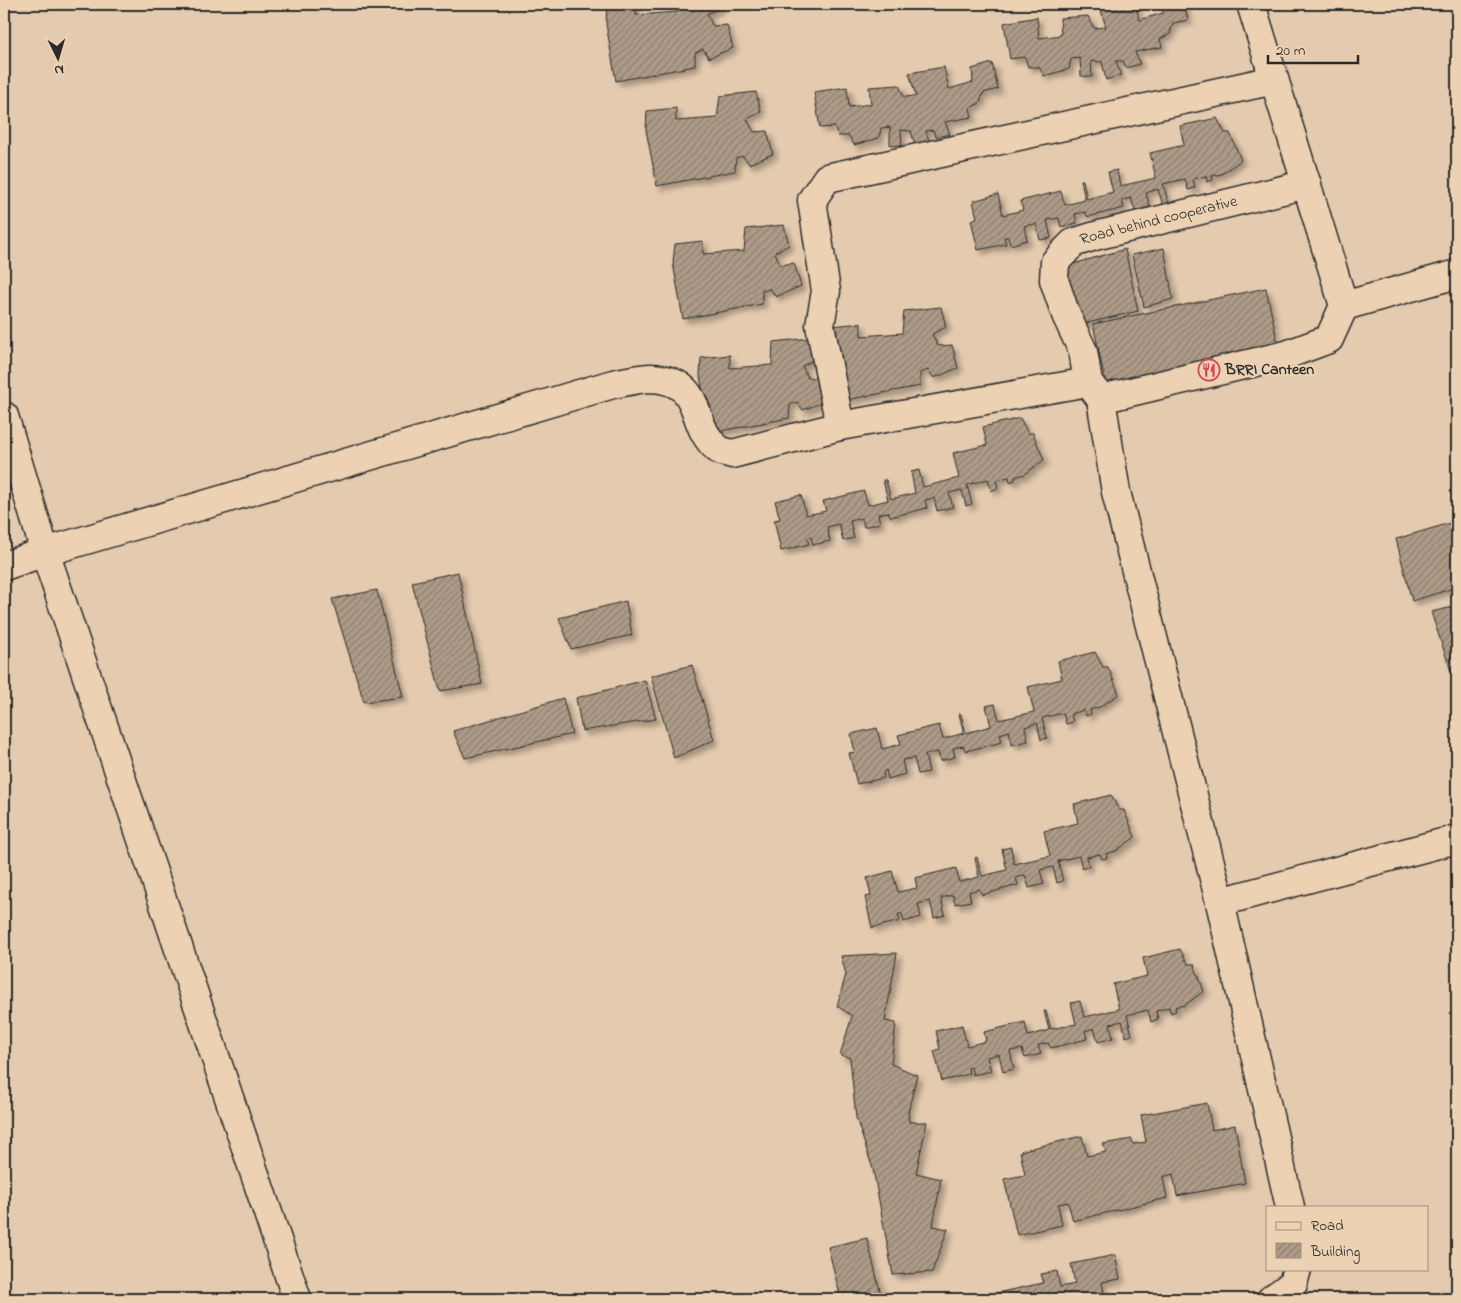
<svg xmlns="http://www.w3.org/2000/svg" width="1461" height="1303" font-family="'Indie Flower',sans-serif">
	<style>
		.building { fill: url(#building-hatch); stroke: #2b2b2b; filter: url(#shadow) }
		.lines { fill: none; stroke-linecap: round; stroke-linejoin: round }
		.minor-casing { stroke: #2b2b2b; stroke-width: 31 }
		.minor { stroke: #ecd1b3; stroke-width: 28 }
		.labels { text-anchor: middle; dominant-baseline: central; stroke-width: 4.5; stroke-linejoin: round; paint-order: stroke }
		.street-label { font-size: 16px; fill: #2b2b2b; stroke: #ecd1b3 }
		.poi-label { font-size: 16px; font-weight: bold; fill: #2b2b2b; stroke: #ecd1b3; text-anchor: start }
	</style>
	<defs>
		<pattern id="building-hatch" width="6" height="6" patternUnits="userSpaceOnUse" patternTransform="scale(1.25)"><rect width="6" height="6" fill="#ae9b87"/><path d="M-1 1l2-2M0 6l6-6M5 7l2-2" fill="none" stroke="#8e7f6f"/></pattern>
		<filter id="shadow"><feDropShadow dx="4.5" dy="4.5" stdDeviation="2.5" flood-color="#0004"/></filter>
	</defs>
	<rect width="100%" height="100%" fill="#e4caae"/>
	<filter id="ink" filterUnits="userSpaceOnUse"><feTurbulence type="fractalNoise" baseFrequency=".02" numOctaves="2"/><feDisplacementMap in="SourceGraphic" scale="10" xChannelSelector="R" yChannelSelector="G"/><feConvolveMatrix kernelMatrix="1 2 1 2 8 2 1 2 1" color-interpolation-filters="sRGB"/></filter>
	<g filter="url(#ink)">
		<path class="building" d="M 625,4 L 636,4 L 636,15 L 677,12 L 678,4 L 721,4 L 721,7 L 707,14 L 713,26 L 727,25 L 733,48 L 709,58 L 703,49 L 695,53 L 695,66 L 616,81 L 606,24 L 607,5 Z
			M 1099,4 L 1136,4 L 1139,20 L 1163,13 L 1162,4 L 1184,4 L 1188,20 L 1173,23 L 1170,34 L 1160,39 L 1162,47 L 1135,52 L 1140,64 L 1126,68 L 1123,61 L 1116,61 L 1121,75 L 1106,80 L 1102,62 L 1091,61 L 1092,77 L 1081,76 L 1080,58 L 1071,59 L 1069,69 L 1044,76 L 1039,67 L 1028,67 L 1025,57 L 1010,59 L 1004,23 L 1037,17 L 1039,38 L 1061,35 L 1060,18 L 1088,16 L 1094,28 L 1106,27 Z
			M 992,63 L 998,89 L 983,93 L 980,103 L 970,108 L 972,117 L 945,122 L 950,134 L 936,137 L 933,130 L 926,131 L 930,144 L 916,149 L 911,131 L 901,130 L 902,146 L 890,145 L 890,127 L 881,128 L 879,138 L 854,145 L 849,136 L 838,136 L 835,127 L 820,128 L 814,92 L 847,87 L 849,107 L 871,104 L 869,87 L 899,85 L 904,97 L 916,96 L 909,73 L 944,67 L 949,89 L 973,82 L 972,69 Z
			M 756,92 L 761,112 L 747,119 L 754,132 L 767,131 L 773,154 L 749,164 L 743,156 L 736,158 L 735,171 L 657,186 L 646,130 L 647,111 L 676,108 L 676,121 L 717,118 L 720,96 Z
			M 1217,118 L 1225,133 L 1230,133 L 1241,160 L 1222,174 L 1212,176 L 1213,180 L 1207,182 L 1206,176 L 1193,179 L 1195,188 L 1188,190 L 1185,179 L 1163,184 L 1169,204 L 1163,206 L 1158,189 L 1146,193 L 1150,207 L 1135,211 L 1131,198 L 1122,200 L 1124,208 L 1088,217 L 1085,212 L 1075,214 L 1077,223 L 1061,227 L 1059,218 L 1047,220 L 1051,238 L 1040,240 L 1036,224 L 1024,226 L 1027,240 L 1010,245 L 1008,237 L 1004,237 L 1006,244 L 978,250 L 971,220 L 977,218 L 973,201 L 998,194 L 1003,215 L 1023,210 L 1020,201 L 1061,191 L 1065,205 L 1085,200 L 1081,180 L 1083,180 L 1087,199 L 1113,192 L 1108,172 L 1117,170 L 1120,186 L 1156,178 L 1150,153 L 1184,145 L 1180,126 Z
			M 784,225 L 789,245 L 775,252 L 780,265 L 794,263 L 801,286 L 776,297 L 770,289 L 762,291 L 762,304 L 683,319 L 673,263 L 675,244 L 703,241 L 703,254 L 744,251 L 746,229 Z
			M 1164,248 L 1173,299 L 1144,307 L 1132,255 Z
			M 1125,249 L 1138,311 L 1079,325 L 1063,267 Z
			M 1266,288 L 1280,354 L 1107,390 L 1093,324 Z
			M 941,307 L 946,327 L 932,334 L 938,346 L 952,345 L 958,368 L 934,378 L 928,370 L 920,373 L 920,386 L 841,401 L 832,326 L 861,323 L 861,336 L 902,333 L 904,311 Z
			M 811,338 L 816,359 L 802,366 L 808,378 L 821,377 L 828,400 L 803,410 L 797,402 L 790,405 L 789,418 L 710,433 L 700,376 L 701,358 L 730,355 L 730,368 L 772,365 L 773,342 Z
			M 1020,418 L 1028,433 L 1033,433 L 1044,460 L 1025,474 L 1015,477 L 1015,480 L 1010,482 L 1009,477 L 996,480 L 998,488 L 991,491 L 988,479 L 967,485 L 972,504 L 966,506 L 962,490 L 949,493 L 953,507 L 937,511 L 934,498 L 925,500 L 927,508 L 891,517 L 888,512 L 878,514 L 880,523 L 864,527 L 862,518 L 850,521 L 854,538 L 843,541 L 839,524 L 827,527 L 830,541 L 813,545 L 811,537 L 807,538 L 809,544 L 781,551 L 774,520 L 780,519 L 775,501 L 801,495 L 806,515 L 826,511 L 823,501 L 864,491 L 868,505 L 888,500 L 883,480 L 886,480 L 891,499 L 915,493 L 911,472 L 919,470 L 923,487 L 959,478 L 953,453 L 987,445 L 983,427 Z
			M 1457,521 L 1457,587 L 1412,601 L 1396,539 Z
			M 458,572 L 482,684 L 440,691 L 412,582 Z
			M 377,590 L 403,697 L 364,702 L 332,599 Z
			M 626,601 L 632,635 L 571,649 L 559,618 Z
			M 1457,606 L 1457,689 L 1431,612 Z
			M 1095,652 L 1103,667 L 1108,667 L 1119,694 L 1100,707 L 1090,710 L 1091,714 L 1086,716 L 1084,710 L 1071,714 L 1073,722 L 1066,724 L 1063,713 L 1042,718 L 1047,738 L 1041,740 L 1037,723 L 1025,727 L 1028,741 L 1012,745 L 1009,731 L 1000,734 L 1002,742 L 966,751 L 963,746 L 953,748 L 955,757 L 940,761 L 938,752 L 925,754 L 929,772 L 918,774 L 914,758 L 902,760 L 905,774 L 888,779 L 886,770 L 883,772 L 884,778 L 857,784 L 849,753 L 855,752 L 851,734 L 877,728 L 882,749 L 901,744 L 898,735 L 939,725 L 943,739 L 964,733 L 959,714 L 961,714 L 966,733 L 991,726 L 986,706 L 995,704 L 999,720 L 1034,712 L 1028,687 L 1062,679 L 1058,661 Z
			M 692,665 L 714,740 L 674,758 L 651,676 Z
			M 645,680 L 656,719 L 582,731 L 576,698 Z
			M 563,698 L 572,734 L 465,758 L 453,731 Z
			M 1111,795 L 1119,810 L 1124,810 L 1135,837 L 1116,851 L 1106,854 L 1107,858 L 1102,859 L 1100,854 L 1087,857 L 1089,866 L 1082,868 L 1079,856 L 1058,861 L 1063,881 L 1057,883 L 1053,867 L 1040,870 L 1044,884 L 1029,888 L 1025,875 L 1016,878 L 1018,885 L 982,895 L 979,889 L 969,892 L 971,901 L 955,904 L 953,895 L 941,898 L 945,915 L 934,918 L 930,901 L 918,904 L 921,917 L 904,922 L 902,914 L 898,914 L 900,921 L 872,928 L 865,897 L 871,896 L 867,878 L 892,871 L 898,892 L 917,888 L 915,878 L 956,868 L 959,882 L 979,877 L 975,858 L 977,857 L 982,876 L 1007,870 L 1002,849 L 1011,847 L 1014,864 L 1050,856 L 1044,831 L 1078,823 L 1074,804 Z
			M 1180,949 L 1188,964 L 1194,964 L 1204,991 L 1185,1005 L 1175,1007 L 1176,1011 L 1171,1013 L 1169,1007 L 1156,1011 L 1158,1019 L 1151,1022 L 1148,1010 L 1127,1015 L 1132,1035 L 1126,1037 L 1122,1021 L 1110,1024 L 1113,1038 L 1098,1042 L 1094,1028 L 1085,1031 L 1087,1039 L 1051,1048 L 1048,1043 L 1038,1045 L 1041,1054 L 1025,1058 L 1022,1049 L 1010,1051 L 1014,1069 L 1003,1072 L 999,1054 L 987,1057 L 991,1071 L 973,1075 L 971,1067 L 968,1068 L 969,1074 L 942,1081 L 934,1051 L 940,1049 L 936,1031 L 962,1025 L 967,1046 L 986,1041 L 984,1032 L 1025,1022 L 1028,1036 L 1049,1030 L 1044,1011 L 1046,1011 L 1051,1029 L 1076,1024 L 1071,1003 L 1080,1001 L 1084,1017 L 1119,1009 L 1113,984 L 1147,976 L 1143,958 Z
			M 897,953 L 885,1021 L 896,1023 L 891,1064 L 917,1075 L 908,1113 L 909,1122 L 927,1122 L 916,1173 L 941,1179 L 933,1226 L 948,1229 L 932,1272 L 893,1275 L 873,1169 L 856,1118 L 850,1058 L 840,1055 L 852,1016 L 837,1006 L 846,974 L 841,956 Z
			M 1207,1103 L 1212,1130 L 1235,1125 L 1245,1183 L 1177,1196 L 1173,1174 L 1163,1177 L 1167,1198 L 1073,1221 L 1068,1202 L 1058,1204 L 1062,1225 L 1017,1235 L 1004,1179 L 1025,1175 L 1020,1151 L 1082,1136 L 1087,1156 L 1106,1152 L 1103,1144 L 1132,1139 L 1133,1144 L 1146,1142 L 1141,1115 Z
			M 867,1238 L 882,1299 L 841,1299 L 828,1247 Z
			M 1115,1255 L 1120,1279 L 1102,1282 L 1105,1299 L 978,1299 L 978,1297 L 1043,1283 L 1041,1274 L 1057,1271 L 1060,1287 L 1075,1284 L 1071,1264 Z"/>
		<g class="lines">
			<g class="minor-casing">
				<g id="minor">
					<path d="M 1251,4 L 1344,306 L 1329,339 L 1286,355 L 1101,399 L 1116,492 L 1220,902 L 1290,1207"/>
					<path d="M 1344,306 L 1457,274"/>
					<path id="s1" d="M 1088,382 L 1083,351 L 1066,315 L 1054,280 L 1055,262 L 1073,243 L 1095,236 L 1307,184"/>
					<path d="M 4,416 L 45,552 L 297,1299"/>
					<path d="M 840,426 L 820,325 L 826,291 L 812,200 L 827,178 L 1274,80"/>
					<path d="M 4,566 L 45,552 L 613,384 C 625,382 639,378 651,378 C 707,381 687,424 718,449 C 721,452 727,452 732,454 L 840,426 L 1088,382 L 1101,399"/>
					<path d="M 1220,902 L 1457,839"/>
					<path d="M 1272,1299 L 1293,1284 L 1297,1269"/>
				</g>
			</g>
			<use href="#minor" class="minor"/>
		</g>
	</g>
	<defs>
		<g id="restaurant-ring" transform="scale(1.125)"><circle r="9.5" fill="#ecd1b3" stroke="#d1495b" stroke-width="1.5"/><path d="M-5-6h1v4h1v-4h1v4h1v-4h1v5L-1.5 .5V6h-2V.5L-5-1ZM5-6V6H3V1.5H1.5Q1.5-4 5-6Z" fill="#d1495b"/></g>
	</defs>
	<g fill-rule="evenodd">
		<use href="#restaurant-ring" x="1209" y="370"/>
	</g>
	<g class="labels">
		<g class="street-label">
			<text stroke="none"><textPath href="#s1" startOffset="241">Road behind cooperative</textPath></text>
		</g>
		<g class="poi-label">
			<text x="1225" y="370">BRRI Canteen</text>
		</g>
	</g>
	<rect width="1461" height="1303" fill="none" stroke="#ecd1b3" stroke-width="20"/>
	<rect x="10" y="10" width="1441" height="1283" fill="none" stroke="#2b2b2b" stroke-width="2" filter="url(#ink)"/>
	<rect x="1266" y="1206" width="162" height="65" fill="#ecd1b3" stroke="#9f8f7d"/>
	<rect x="1276" y="1222" width="25" height="8" fill="#ecd1b3" stroke="#9f8f7d"/>
	<text x="1311" y="1230" font-size="15" fill="#2b2b2b">Road</text>
	<rect x="1276" y="1243" width="25" height="15" fill="url(#building-hatch)" stroke="#9f8f7d"/>
	<text x="1311" y="1256" font-size="15" fill="#2b2b2b">Building</text>
	<g transform="translate(58 58) rotate(175)" stroke="#ecd1b3" stroke-width="4" paint-order="stroke">
	<path d="M0-4L9 19L0 12L-9 19Z" fill="#2b2b2b"/>
	<text y="-8" font-size="14" font-weight="bold" text-anchor="middle" fill="#2b2b2b">N</text>
	</g>
	<path d="M1268 55v8h90v-8" fill="none" stroke="#2b2b2b" stroke-width="2.5"/>
	<text x="1276" y="55" font-size="15" fill="#2b2b2b" stroke="#ecd1b3" stroke-width="4" paint-order="stroke">20 m</text>
</svg>
